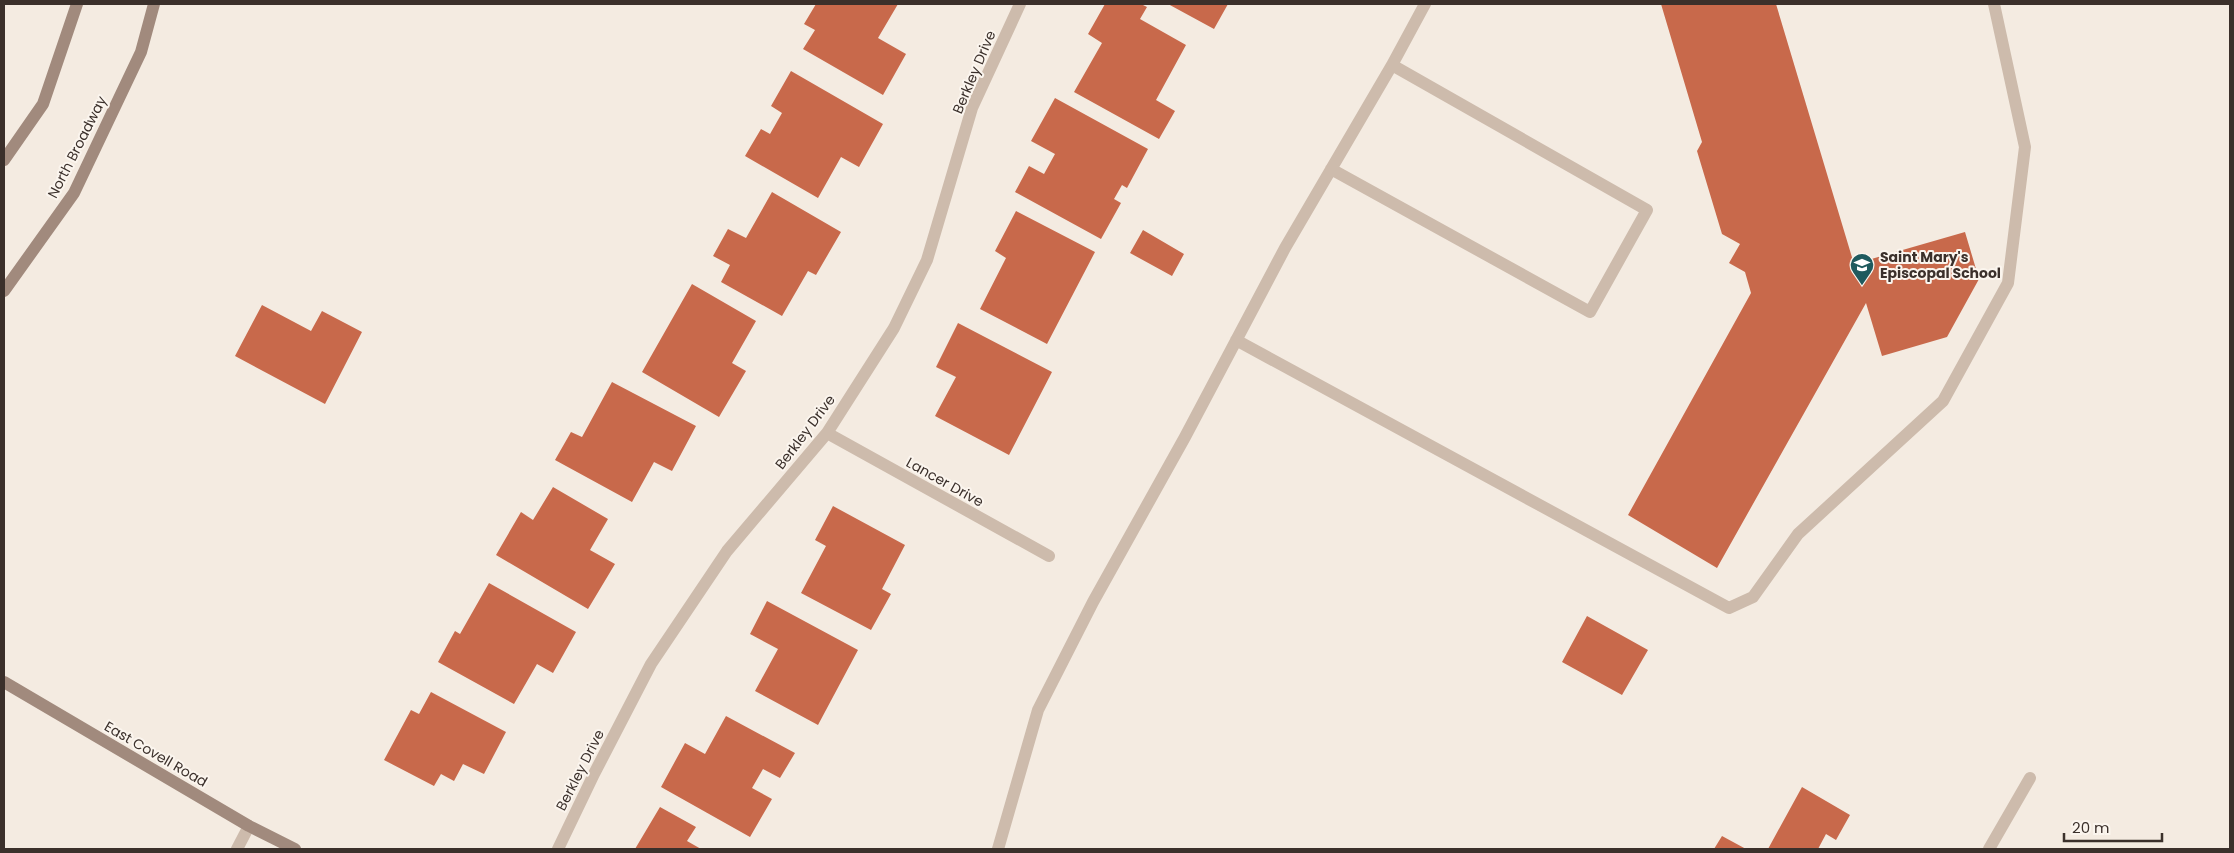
<svg xmlns="http://www.w3.org/2000/svg" width="2234" height="853" font-family="Poppins,sans-serif">
	<style>
		.building { fill: #c8694b }
		.lines { fill: none; stroke-linecap: round; stroke-linejoin: round }
		.lane { stroke: #cdbbac; stroke-width: 12 }
		.street { stroke: #cdbbac; stroke-width: 12 }
		.secondary { stroke: #a18a7d; stroke-width: 12 }
		.labels { text-anchor: middle; dominant-baseline: central; stroke-width: 4; stroke-linejoin: round; paint-order: stroke }
		.street-label { font-size: 14px; fill: #3b302b; stroke: #fbf5ee }
		.poi-label { font-size: 14px; font-weight: bold; fill: #3b302b; stroke: #fbf5ee; text-anchor: start }
	</style>
	<rect width="100%" height="100%" fill="#f4ebe1"/>
	<path class="building" d="M 816,4 L 898,4 L 878,38 L 906,54 L 883,95 L 803,49 L 815,30 L 804,24 Z
		M 1105,4 L 1141,4 L 1147,7 L 1140,19 L 1186,45 L 1156,100 L 1175,111 L 1159,139 L 1074,92 L 1102,43 L 1088,34 Z
		M 1168,4 L 1228,4 L 1214,29 Z
		M 1661,4 L 1776,4 L 1854,264 L 1965,232 L 1979,279 L 1947,337 L 1882,356 L 1866,303 L 1717,568 L 1628,515 L 1751,293 L 1745,272 L 1729,263 L 1740,244 L 1722,234 L 1697,151 L 1702,142 Z
		M 791,71 L 883,124 L 859,167 L 841,157 L 818,198 L 745,156 L 761,129 L 770,134 L 782,113 L 771,106 Z
		M 1055,98 L 1148,149 L 1127,188 L 1122,185 L 1114,199 L 1121,203 L 1101,239 L 1015,192 L 1029,166 L 1044,174 L 1055,154 L 1031,141 Z
		M 772,192 L 841,232 L 816,275 L 808,271 L 782,316 L 721,282 L 730,265 L 713,256 L 728,229 L 746,238 Z
		M 1016,211 L 1095,252 L 1047,344 L 980,309 L 1006,258 L 995,251 Z
		M 1143,230 L 1184,254 L 1172,276 L 1130,253 Z
		M 692,284 L 756,321 L 732,363 L 746,371 L 719,417 L 642,372 Z
		M 262,305 L 311,331 L 322,311 L 362,332 L 325,404 L 235,356 Z
		M 958,323 L 1052,372 L 1009,455 L 935,416 L 956,377 L 936,367 Z
		M 612,382 L 696,426 L 672,471 L 654,462 L 632,502 L 555,460 L 571,432 L 582,437 Z
		M 553,487 L 608,519 L 590,550 L 615,564 L 588,609 L 496,555 L 521,512 L 533,520 Z
		M 833,506 L 905,545 L 882,589 L 891,594 L 871,630 L 801,593 L 826,546 L 815,540 Z
		M 489,583 L 576,632 L 553,673 L 537,664 L 514,704 L 438,662 L 455,631 L 460,634 Z
		M 767,601 L 858,650 L 818,725 L 755,691 L 778,649 L 750,634 Z
		M 1587,616 L 1648,650 L 1622,695 L 1562,662 Z
		M 431,692 L 506,732 L 484,774 L 463,764 L 454,781 L 441,774 L 434,786 L 384,760 L 411,710 L 419,714 Z
		M 726,716 L 795,753 L 780,778 L 763,769 L 752,788 L 772,799 L 750,837 L 661,787 L 685,743 L 705,754 Z
		M 1802,787 L 1850,815 L 1836,840 L 1826,834 L 1818,849 L 1768,849 Z
		M 660,807 L 696,827 L 687,841 L 701,849 L 635,849 Z
		M 1722,836 L 1746,849 L 1714,849 Z"/>
	<g class="lines">
		<path class="lane" d="M 1392,65 L 1425,4
			M 1236,340 L 1729,608 L 1753,597 L 1798,534 L 1943,401 L 2008,283 L 2025,147 L 1994,4
			M 998,849 L 1038,710 L 1093,602 L 1185,437 L 1285,248 L 1392,65 L 1647,210 L 1590,312 L 1331,169"/>
		<path class="street" d="M 827,433 L 1049,556
			M 237,849 L 249,826
			M 558,849 L 594,774 L 651,664 L 727,551 L 827,433 L 894,328 L 927,260 L 972,108 L 1020,4
			M 1989,849 L 2030,778"/>
		<path class="secondary" d="M 4,160 L 43,104 L 77,4
			M 4,291 L 74,193 L 141,52 L 154,4
			M 4,682 L 249,826 L 295,849"/>
	</g>
	<defs>
		<g id="school-pin" transform="scale(1.25)"><path d="M0 17L-7.5 6A9.5 9.5 0 1 1 7.5 6Z" fill="#1f5a5e" stroke="#fbf5ee"/><path d="M0-5L7-2L0 1L-7-2ZM-4 1L0 2.5L4 1V4Q0 6-4 4Z" fill="#fff"/></g>
	</defs>
	<g fill-rule="evenodd">
		<use href="#school-pin" x="1862" y="265"/>
	</g>
	<g class="labels">
		<g class="street-label">
			<text transform="translate(974 72) rotate(-67)">Berkley Drive</text>
			<text transform="translate(77 147) rotate(-63)">North Broadway</text>
			<text transform="translate(805 432) rotate(-53)">Berkley Drive</text>
			<text transform="translate(945 482) rotate(29)">Lancer Drive</text>
			<text transform="translate(156 754) rotate(30)">East Covell Road</text>
			<text transform="translate(580 770) rotate(-63)">Berkley Drive</text>
		</g>
		<g class="poi-label">
			<text x="1880" y="257">Saint Mary's<tspan x="1880" dy="16">Episcopal School</tspan></text>
		</g>
	</g>
	<rect width="2234" height="853" fill="none" stroke="#3b302b" stroke-width="10"/>
	<path d="M2064 833v8h98v-8" fill="none" stroke="#3b302b" stroke-width="2.5"/>
	<text x="2072" y="833" font-size="15" fill="#3b302b" stroke="#fbf5ee" stroke-width="4" paint-order="stroke">20 m</text>
</svg>
